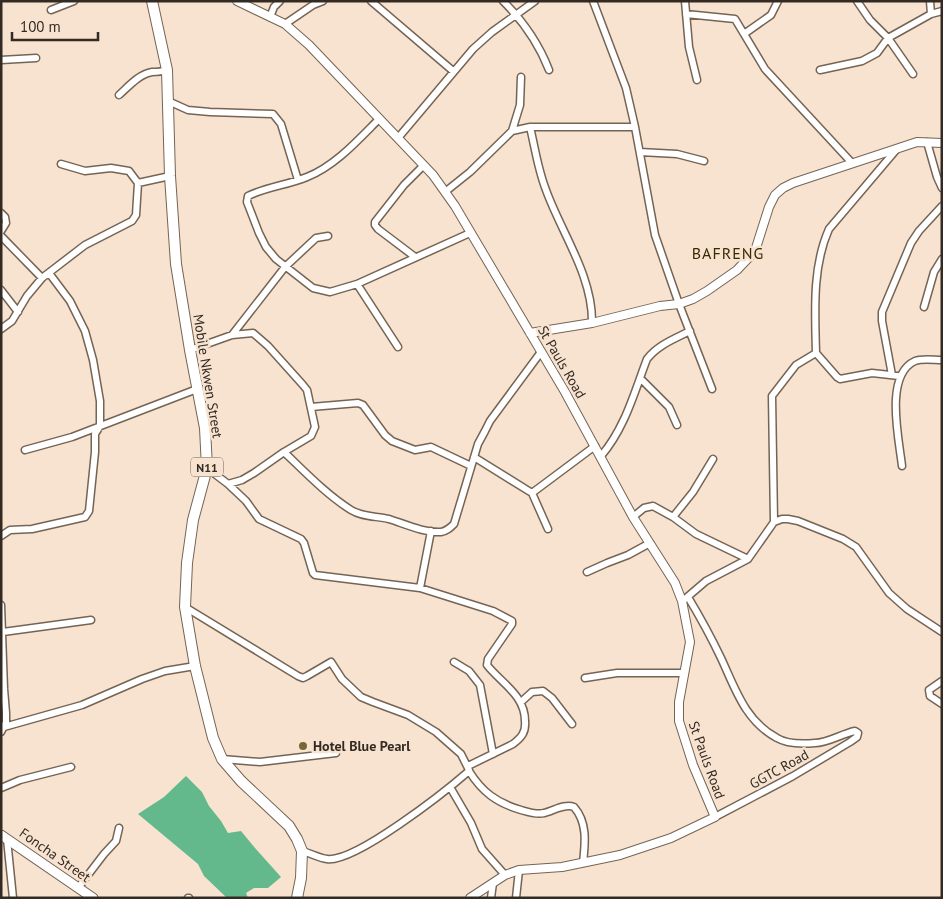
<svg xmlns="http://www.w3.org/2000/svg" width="943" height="899" font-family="'PT Sans',sans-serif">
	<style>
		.forest { fill: #64b98c }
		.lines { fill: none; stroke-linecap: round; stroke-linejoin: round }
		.minor-casing { stroke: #756454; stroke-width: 9 }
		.tertiary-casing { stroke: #756454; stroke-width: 10 }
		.secondary-casing { stroke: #756454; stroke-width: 11 }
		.trunk-casing { stroke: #756454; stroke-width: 12 }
		.minor { stroke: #fff; stroke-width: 6 }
		.tertiary { stroke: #fff; stroke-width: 8 }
		.secondary { stroke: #fff; stroke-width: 9 }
		.trunk { stroke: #fff; stroke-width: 10 }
		.poi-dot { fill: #786634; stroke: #f7e3d0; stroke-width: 2 }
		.labels { text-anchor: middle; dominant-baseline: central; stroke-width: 5; stroke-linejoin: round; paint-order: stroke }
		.shield { fill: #f7e3d0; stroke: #6d6257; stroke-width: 1 }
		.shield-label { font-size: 12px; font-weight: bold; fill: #322a23 }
		.street-label { font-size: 14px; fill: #322a23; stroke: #f7e3d0 }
		.poi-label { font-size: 14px; font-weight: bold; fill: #322a23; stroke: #f7e3d0; text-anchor: start }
		.quarter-label { font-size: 16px; letter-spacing: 1px; fill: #382a00; stroke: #f7e3d0 }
	</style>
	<rect width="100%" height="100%" fill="#f7e3d0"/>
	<path class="forest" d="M 186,776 L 202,792 L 209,806 L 221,821 L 228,833 L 241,831 L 255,848 L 281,877 L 268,888 L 254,888 L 246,893 L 248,898 L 227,898 L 204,876 L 198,864 L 138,814 L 164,797 Z"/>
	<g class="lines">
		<g class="minor-casing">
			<path id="minor" d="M 371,1 L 453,71
				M 503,1 C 523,21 539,44 549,70
				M 593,1 L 626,88 L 635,127 L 655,235 L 679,304 L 712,389
				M 685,1 L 689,47 L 697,80
				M 857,1 L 870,20 L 888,38 L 913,74
				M 930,1 L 931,14 L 942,11
				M 51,10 L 74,1
				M 686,14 L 735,19 L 765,69 L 852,163
				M 270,17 L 274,7 L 280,1
				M 285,24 L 313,5 L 323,1
				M 744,34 L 771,15 L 778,1
				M 1,60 L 36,58
				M 820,70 L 862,61 L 877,53 L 888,38 L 931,14
				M 119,95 C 128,87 139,74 152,72 C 157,72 161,72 167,70
				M 168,101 L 188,110 L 210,112 L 273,114 L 281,124 L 298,180
				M 379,119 C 358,140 335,166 307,177 C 288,185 266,187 248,196 L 247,202 L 259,233 L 266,247 L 276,259 L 313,288 L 330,292 L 357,284 L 470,233
				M 530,127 C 535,148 538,170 546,190 C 561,232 593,276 592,323
				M 512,131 L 520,105 L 521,77
				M 398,138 L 473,49 L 492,32 L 535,1
				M 927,142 L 937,177 L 942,188
				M 896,150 L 829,229 C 812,267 815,312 816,353 L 837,377 L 840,379 L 872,373 L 899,376
				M 640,152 L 677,154 L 704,161
				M 138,183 L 170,176
				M 445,192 L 470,172 L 512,131 L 530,127 L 635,127
				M 1,213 L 5,217 L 6,223 L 1,231
				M 1,236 L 42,278
				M 415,257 L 378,229 L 375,225 L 375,222 L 404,185 L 424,165
				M 357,284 L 398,347
				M 1,290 L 18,312
				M 924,307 L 934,272 L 942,259
				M 1,329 L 12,321 L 27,296 L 42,278 L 85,245 L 132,221 L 136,215 L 138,183 L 129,171 L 111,168 L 85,171 L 61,164
				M 232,335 L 285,267 L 316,238 L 328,236
				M 190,350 L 232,335 L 253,333 L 268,346 L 303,385 L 307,390 L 315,427 L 311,436 L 284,452 L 254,473 L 242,480 L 228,484 L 207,468
				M 892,375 L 882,321 L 882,312 L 911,243 L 919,231 L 942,206
				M 640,378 L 669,407 L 677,425
				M 311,407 L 358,403 L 363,405 L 385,435 L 392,441 L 415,450 L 431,447 L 471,466
				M 25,450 L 72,437 L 197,389
				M 284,452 C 305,472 327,495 351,510 C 362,517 376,516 389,519 C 405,524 424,533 441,532 C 447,531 450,528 454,524 L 478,444 L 485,431 L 490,421 L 541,352
				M 601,456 C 625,428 634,393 647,359 C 658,345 674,339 690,331
				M 474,457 L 532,493 L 548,529
				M 902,466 C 899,439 884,375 915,361 C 922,358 934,360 942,360
				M 228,484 L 246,501 L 259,519 L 301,539 L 304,543 L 313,573 L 315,575 L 420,588 L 493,611 L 512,621 L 512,624 L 488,659 L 487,665 C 501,683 525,695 525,721 C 526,732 522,737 513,744 L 468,766
				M 532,493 L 595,446
				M 633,517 L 644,508 L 653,506 L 673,517 L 696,534 L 748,559
				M 673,517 L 693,492 L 713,459
				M 774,522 L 772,396 L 796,365 L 816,353
				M 1,536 L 10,530 L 32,529 L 85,517 L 89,511 L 95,452 L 95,434 L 100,426 L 100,401 L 93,360 L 85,331 L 70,301 L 49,273
				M 587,572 L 607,563 L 628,555 L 650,543
				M 420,588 L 431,531
				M 688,597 C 700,617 711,637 721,658 C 735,688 745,721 777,738 C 787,744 804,744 815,743 C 828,743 841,734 855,731 L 858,733 L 857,737 L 850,742 L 793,776 L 715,817
				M 685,599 L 706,581 L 748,559 L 774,522 L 782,519 L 788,519 L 798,521 L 843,539 L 856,547 L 889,593 L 907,609 L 942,632
				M 1,605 L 4,689 L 6,713 L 6,722 L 1,732
				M 185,607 L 298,676 L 303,678 L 307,676 L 331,662 L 342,679 L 361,697 L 373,702 L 408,715 L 436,732 L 461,754 L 469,770
				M 3,632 L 91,620
				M 454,662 L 469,671 L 480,685 L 493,754
				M 585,678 L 617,673 L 683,673
				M 942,681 L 929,690 L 930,696 L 942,704
				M 521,702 L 532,692 L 543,691 L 552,698 L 572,724
				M 4,727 L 82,705 L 142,679 L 165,671 L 195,666
				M 222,759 L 260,762 L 336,753
				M 450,787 L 471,823 L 482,849 L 505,875
				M 1,788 L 20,780 L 71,767
				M 7,839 L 13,898
				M 302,851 C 310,853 319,858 327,859 C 355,863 446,791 469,771 C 482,792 497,803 521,810 C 528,812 537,815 544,813 C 553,811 565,803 574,807 C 588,823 585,844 583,863
				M 78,888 L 104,854 L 116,841 L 119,828
				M 188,898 L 189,898
				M 491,898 L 493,883
				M 516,898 L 519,870"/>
		</g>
		<g class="tertiary-casing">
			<path id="tertiary" d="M 237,1 L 285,24 L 309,45 L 433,175 L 455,206 L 565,392 L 633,517 L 675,583 L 682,601 L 690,642 L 679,702 L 679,721 L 693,765 L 715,817 L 671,838 L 620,855 L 562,867 L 519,870 L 505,875 L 470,898
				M 530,333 L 592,323 L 660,306 L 679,304 L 693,299 L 707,291 L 737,270 L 755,251 L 769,207 L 775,195 L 783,188 L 793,183 L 908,145 L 917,142 L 942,143"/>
		</g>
		<g class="secondary-casing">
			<path id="secondary" d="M 1,835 L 93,898"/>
		</g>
		<g class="trunk-casing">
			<path id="trunk" d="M 152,1 L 167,70 L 170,176 L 176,264 L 190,350 L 205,428 L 207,468 L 193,520 L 187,563 L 185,607 L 195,666 L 213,738 L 222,759 L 241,781 L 289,826 L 297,839 L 302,851 L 301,878 L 297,898"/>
		</g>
		<use href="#minor" class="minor"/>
		<use href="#tertiary" class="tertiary"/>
		<use href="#secondary" class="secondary"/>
		<use href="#trunk" class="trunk"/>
	</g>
	<circle class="poi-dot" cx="303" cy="746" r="5"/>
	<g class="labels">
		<rect class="shield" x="191" y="457.5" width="32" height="19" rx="4"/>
		<g class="shield-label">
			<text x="207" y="467">N11</text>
		</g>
		<g class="street-label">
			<text transform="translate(562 362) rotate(60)">St Pauls Road</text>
			<text transform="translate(208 376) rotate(81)">Mobile Nkwen Street</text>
			<text transform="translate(707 760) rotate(70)">St Pauls Road</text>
			<text transform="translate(779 769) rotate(-29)">GGTC Road</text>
			<text transform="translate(55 855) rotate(35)">Foncha Street</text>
		</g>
		<g class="poi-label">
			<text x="313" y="746">Hotel Blue Pearl</text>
		</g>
		<g class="quarter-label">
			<text x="728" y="253">BAFRENG</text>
		</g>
	</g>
	<rect width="943" height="899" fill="none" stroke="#322a23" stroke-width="5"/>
	<path d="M12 32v8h86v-8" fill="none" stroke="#322a23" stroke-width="2.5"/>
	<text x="20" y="32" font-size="15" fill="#322a23" stroke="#f7e3d0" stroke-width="4" paint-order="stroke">100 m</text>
</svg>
